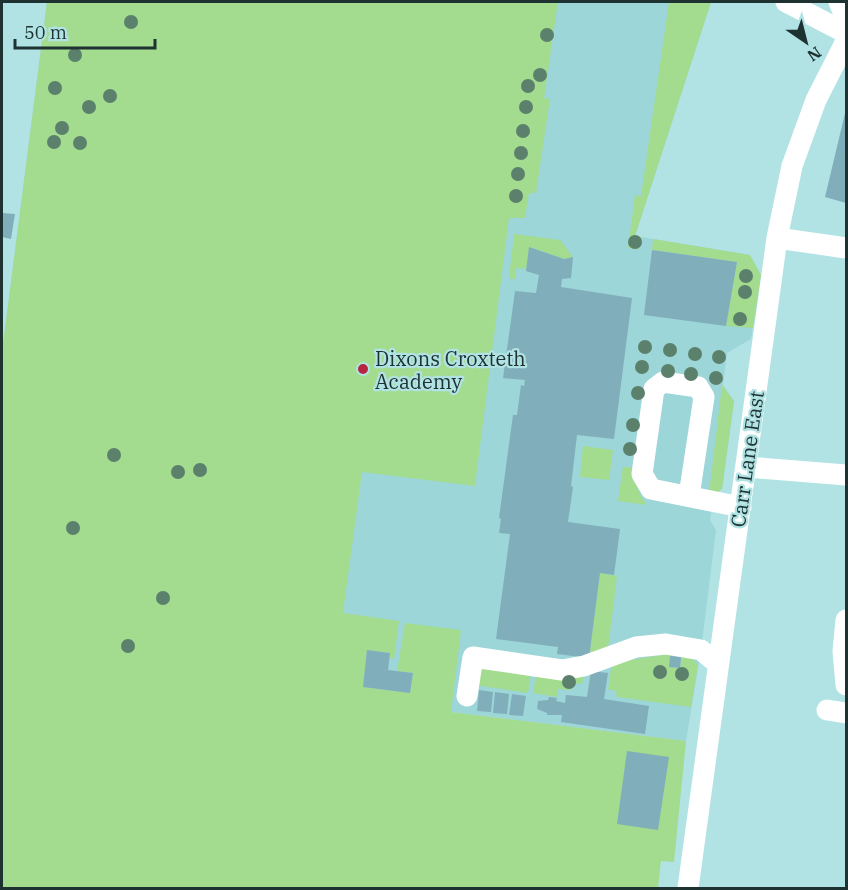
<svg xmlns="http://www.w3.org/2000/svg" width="848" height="890" font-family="'IBM Plex Serif',serif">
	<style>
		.built { fill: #9cd6d8 }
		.green { fill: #a3db8f }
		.building { fill: #81aebb }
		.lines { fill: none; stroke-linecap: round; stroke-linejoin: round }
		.minor { stroke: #fff; stroke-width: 21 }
		.tree { fill: #5b816c }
		.poi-dot { fill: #b7263f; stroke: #b1e3e4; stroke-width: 2 }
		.labels { text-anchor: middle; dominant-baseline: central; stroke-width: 4.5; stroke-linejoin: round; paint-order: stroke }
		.poi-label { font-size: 20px; fill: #1e3232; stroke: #b1e3e4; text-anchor: start }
		.street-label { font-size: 20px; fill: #1e3232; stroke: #b1e3e4 }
	</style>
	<rect width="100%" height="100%" fill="#b1e3e4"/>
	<path class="built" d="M 47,2 L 711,2 L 635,236 L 750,255 L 761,275 L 751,339 L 727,353 L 723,385 L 734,401 L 722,489 L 714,495 L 710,520 L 716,530 L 701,650 L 686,741 L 2,656 L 2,352 Z"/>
	<path class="green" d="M 47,2 L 558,2 L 544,98 L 550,99 L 536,193 L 529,193 L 525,218 L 509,218 L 475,486 L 362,472 L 343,613 L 399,621 L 394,659 L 390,658 L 390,653 L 367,650 L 363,687 L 410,693 L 413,673 L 397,671 L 405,623 L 461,630 L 451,712 L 686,741 L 674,862 L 661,861 L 658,888 L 2,888 L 2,352 Z
		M 669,2 L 711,2 L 635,236 L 641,237 L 639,249 L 628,248 L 635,195 L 641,196 Z
		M 514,234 L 560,240 L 573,257 L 564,259 L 530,247 L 526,269 L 516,268 L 515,279 L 509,278 Z
		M 653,239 L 750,255 L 761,275 L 753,328 L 726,326 L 737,262 L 652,250 Z
		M 722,385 L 734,401 L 722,489 L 714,495 L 709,494 Z
		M 583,446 L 613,450 L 609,480 L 580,477 Z
		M 623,467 L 636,468 C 634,482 639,494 647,505 L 618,501 Z
		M 600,573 L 617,576 L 608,649 L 594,658 L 590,650 Z
		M 668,654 L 671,654 L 669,667 L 680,668 L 682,655 L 691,657 L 698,665 L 691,707 L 617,697 L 616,691 L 608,689 L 612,663 Z
		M 479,666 L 531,673 L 528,693 L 475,685 Z
		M 585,671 L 582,684 L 572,683 L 571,690 L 558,689 L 557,697 L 533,693 L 536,674 Z"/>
	<path class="building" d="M 846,109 L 846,203 L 825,197 Z
		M 2,213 L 15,214 L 11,239 L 2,237 Z
		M 529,247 L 564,259 L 573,257 L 571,278 L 562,279 L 561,287 L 632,298 L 614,439 L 577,435 L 571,486 L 573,487 L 568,522 L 620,529 L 614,575 L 600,573 L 589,658 L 557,654 L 558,647 L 496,639 L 510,534 L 499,533 L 501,519 L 499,518 L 513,415 L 517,415 L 521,385 L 524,386 L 525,380 L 503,378 L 515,291 L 536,293 L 539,275 L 526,271 Z
		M 652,250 L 737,262 L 726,326 L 644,315 Z
		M 367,650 L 390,653 L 388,670 L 413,673 L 410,693 L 363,687 Z
		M 670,656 L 681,657 L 680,668 L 669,667 Z
		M 591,671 L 608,673 L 604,699 L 649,706 L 645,734 L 561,722 L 562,715 L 547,715 L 547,713 L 537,709 L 538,701 L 548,700 L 549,697 L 557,698 L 556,701 L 565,703 L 566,695 L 587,697 Z
		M 479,690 L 493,692 L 491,712 L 477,711 Z
		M 495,692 L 509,694 L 507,714 L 493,713 Z
		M 512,694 L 526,696 L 523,716 L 509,715 Z
		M 627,751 L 669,757 L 658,830 L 617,824 Z"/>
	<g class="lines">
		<path class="minor" d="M 786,2 L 846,33
			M 839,2 L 846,18
			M 777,238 L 846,248
			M 747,467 L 846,475
			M 689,496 L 704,397 L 698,387 L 663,382 L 654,389 L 642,474 L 651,489 L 741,507
			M 846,620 L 843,651 L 846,685
			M 467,696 L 473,657 L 562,670 L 584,666 L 636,647 L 666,644 L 701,650 L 718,664
			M 827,710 L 846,713
			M 688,888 L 777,238 L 792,166 L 816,100 L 846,41"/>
	</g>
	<g class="tree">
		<circle cx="131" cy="22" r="7"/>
		<circle cx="547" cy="35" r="7"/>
		<circle cx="75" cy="55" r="7"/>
		<circle cx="540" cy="75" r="7"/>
		<circle cx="528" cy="86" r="7"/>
		<circle cx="55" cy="88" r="7"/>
		<circle cx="110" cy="96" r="7"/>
		<circle cx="89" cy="107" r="7"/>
		<circle cx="526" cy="107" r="7"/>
		<circle cx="62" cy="128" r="7"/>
		<circle cx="523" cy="131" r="7"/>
		<circle cx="54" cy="142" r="7"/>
		<circle cx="80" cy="143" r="7"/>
		<circle cx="521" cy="153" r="7"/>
		<circle cx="518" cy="174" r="7"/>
		<circle cx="516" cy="196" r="7"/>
		<circle cx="635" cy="242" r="7"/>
		<circle cx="746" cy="276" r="7"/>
		<circle cx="745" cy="292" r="7"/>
		<circle cx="740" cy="319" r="7"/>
		<circle cx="645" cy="347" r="7"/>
		<circle cx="670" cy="350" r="7"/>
		<circle cx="695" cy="354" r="7"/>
		<circle cx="719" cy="357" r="7"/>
		<circle cx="642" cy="367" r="7"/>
		<circle cx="668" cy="371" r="7"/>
		<circle cx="691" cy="374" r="7"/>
		<circle cx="716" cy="378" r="7"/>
		<circle cx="638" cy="393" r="7"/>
		<circle cx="633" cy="425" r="7"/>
		<circle cx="630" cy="449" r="7"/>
		<circle cx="114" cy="455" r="7"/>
		<circle cx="200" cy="470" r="7"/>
		<circle cx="178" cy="472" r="7"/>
		<circle cx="73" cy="528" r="7"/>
		<circle cx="163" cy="598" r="7"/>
		<circle cx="128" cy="646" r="7"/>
		<circle cx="660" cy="672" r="7"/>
		<circle cx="682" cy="674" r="7"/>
		<circle cx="569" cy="682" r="7"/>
	</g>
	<circle class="poi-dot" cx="363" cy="369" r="6"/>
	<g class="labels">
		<g class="poi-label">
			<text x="375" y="358">Dixons Croxteth<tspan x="375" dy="23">Academy</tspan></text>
		</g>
		<g class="street-label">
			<text transform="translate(747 459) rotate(-82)">Carr Lane East</text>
		</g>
	</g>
	<rect width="848" height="890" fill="none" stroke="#1e3232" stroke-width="6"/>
	<g transform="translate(806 42) rotate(145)" stroke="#b1e3e4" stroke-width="4.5" paint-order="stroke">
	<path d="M0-4.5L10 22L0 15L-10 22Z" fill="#1e3232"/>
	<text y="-9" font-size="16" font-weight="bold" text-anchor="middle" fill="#1e3232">N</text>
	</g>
	<path d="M15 39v9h140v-9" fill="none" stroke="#1e3232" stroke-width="3"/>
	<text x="24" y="39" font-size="18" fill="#1e3232" stroke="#b1e3e4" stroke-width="4.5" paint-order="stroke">50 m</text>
</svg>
